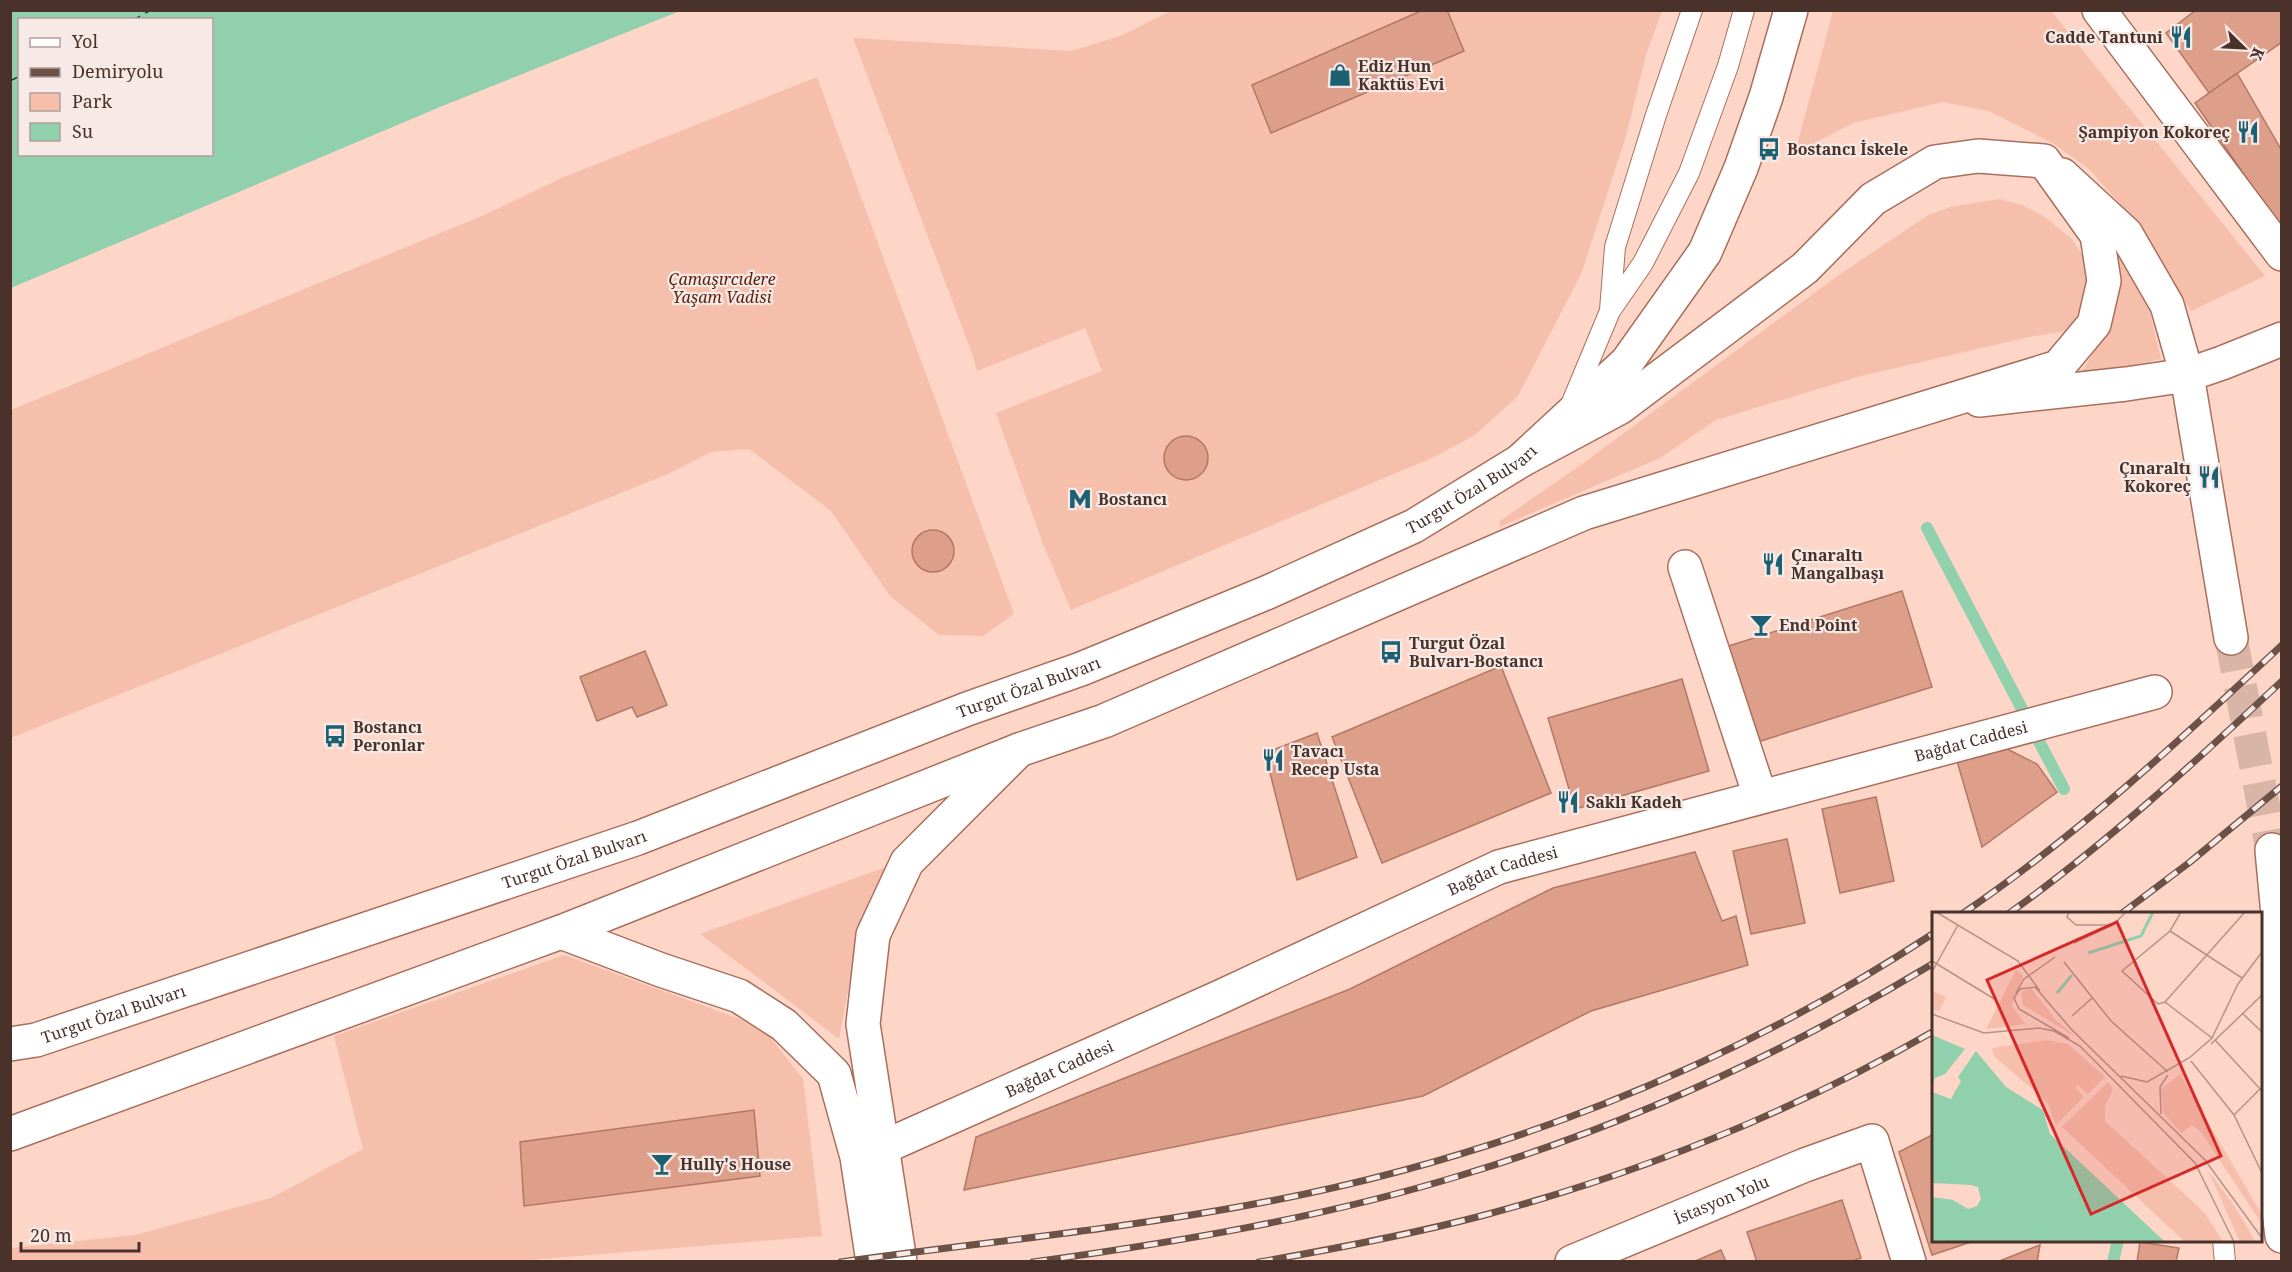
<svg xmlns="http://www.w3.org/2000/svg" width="2292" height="1272" font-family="'Noto Serif',serif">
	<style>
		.green { fill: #f5bfac }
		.water { fill: #91d0ad; fill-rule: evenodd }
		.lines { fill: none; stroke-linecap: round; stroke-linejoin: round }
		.stream { stroke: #91d0ad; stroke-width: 12 }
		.ferry { stroke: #0f412a; stroke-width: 1.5; stroke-dasharray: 8 6; stroke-linecap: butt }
		.building { fill: #de9f8a; stroke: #b27864; stroke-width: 1.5 }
		.primary-tunnel { stroke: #d9b5a8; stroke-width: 33; stroke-dasharray: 33 16; stroke-linecap: butt }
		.lane-casing { stroke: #a96f5c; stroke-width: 22 }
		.street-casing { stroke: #a96f5c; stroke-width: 36 }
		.primary-casing { stroke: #a96f5c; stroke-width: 36 }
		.highway-casing { stroke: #a96f5c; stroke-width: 36 }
		.lane { stroke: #fff; stroke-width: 20 }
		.street { stroke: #fff; stroke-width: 33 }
		.primary { stroke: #fff; stroke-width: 33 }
		.highway { stroke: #fff; stroke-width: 33 }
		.rail-casing { stroke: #6c5147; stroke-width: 7 }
		.rail { stroke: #f7e9e5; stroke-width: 4.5; stroke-dasharray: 14; stroke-linecap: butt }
		.labels { text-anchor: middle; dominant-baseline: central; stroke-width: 4.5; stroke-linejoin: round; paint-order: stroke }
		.poi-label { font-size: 16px; font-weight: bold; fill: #4a3129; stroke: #f7e9e5; text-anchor: start }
		.park-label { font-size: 16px; font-style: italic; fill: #571f0a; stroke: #f7e9e5 }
		.street-label { font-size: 16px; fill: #4a3129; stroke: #f7e9e5 }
		.inset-river { fill: none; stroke: #91d0ad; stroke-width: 3 }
		.inset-road { fill: none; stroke: #b59488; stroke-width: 1.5 }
		.view { fill: #d62828; fill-opacity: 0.15; stroke: #d62828; stroke-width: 3 }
		.inset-edge { fill: none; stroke: #4a3129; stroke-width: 3 }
	</style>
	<rect width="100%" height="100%" fill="#fdd6c8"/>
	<path class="green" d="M 1171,11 L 1662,11 L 1646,55 L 1626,136 L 1581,274 L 1518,396 L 1475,435 L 1434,457 L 1071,610 L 1043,544 L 996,413 L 1102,371 L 1085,328 L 977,371 L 973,356 L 853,38 L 1072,51 L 1120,36 Z
		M 1833,11 L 2051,11 L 2265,276 L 2191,311 L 2129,214 L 2089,169 L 2054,144 L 1989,111 L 1943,102 L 1853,123 L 1795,153 Z
		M 817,77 L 1014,614 L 983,636 L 939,635 L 890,596 L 831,511 L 749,449 L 711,452 L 668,474 L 11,738 L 11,410 L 484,215 L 564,177 Z
		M 2000,199 L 2022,205 L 2045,217 L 2072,239 L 2082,255 L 2090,277 L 2079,317 L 2066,331 L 2029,337 L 1861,376 L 1716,420 L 1660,458 L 1499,527 L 1500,521 L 1582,464 L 1836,277 L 1928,215 L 1950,207 Z
		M 2115,241 L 2148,304 L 2161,359 L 2061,381 L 2083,370 L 2102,338 Z
		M 886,867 L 858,936 L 839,1039 L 700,934 Z
		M 564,955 L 762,1027 L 803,1079 L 822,1236 L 504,1262 L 11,1262 L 10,1248 L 135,1235 L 271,1198 L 363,1149 L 334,1036 Z"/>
	<path class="water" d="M 11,10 L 680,10 L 680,11 L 440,107 L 11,288 ZM 20,20 L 212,20 L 212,154 L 20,154 Z"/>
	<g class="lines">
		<path class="stream" d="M 1927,528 L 2064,789
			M 2113,1262 L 2118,1240"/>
		<path class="ferry" d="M 133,20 L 151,10
			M 10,81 L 20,76"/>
	</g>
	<path class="building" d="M 1423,10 L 1447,10 L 1464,51 L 1271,133 L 1252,85 Z
		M 2196,10 L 2282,10 L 2282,42 L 2209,93 L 2166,33 Z
		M 2237,73 L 2282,151 L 2282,230 L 2195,103 Z
		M1164 458a22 22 0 1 1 44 0a22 22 0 1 1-44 0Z
		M912 551a21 21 0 1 1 42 0a21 21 0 1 1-42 0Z
		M 1902,591 L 1932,687 L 1745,746 L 1716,650 Z
		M 645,651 L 667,705 L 637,717 L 632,707 L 597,721 L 580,677 Z
		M 1501,666 L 1551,793 L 1382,863 L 1332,737 Z
		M 1682,679 L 1709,771 L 1575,809 L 1548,718 Z
		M 1317,733 L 1357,857 L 1297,880 L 1265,753 Z
		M 2003,747 L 2037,764 L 2057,792 L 1982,847 L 1957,761 Z
		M 1876,797 L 1894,881 L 1840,893 L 1822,809 Z
		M 1787,839 L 1805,923 L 1751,934 L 1733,851 Z
		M 1695,852 L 1722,921 L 1736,916 L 1748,965 L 1591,1011 L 1423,1096 L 964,1190 L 976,1137 L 1350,989 L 1553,888 Z
		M 754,1110 L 760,1176 L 524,1206 L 520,1142 Z
		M 1934,1134 L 1934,1240 L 1977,1240 L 1932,1255 L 1899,1152 Z
		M 1842,1200 L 1861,1258 L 1849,1262 L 1757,1262 L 1747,1232 Z
		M 2140,1242 L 2179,1248 L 2176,1262 L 2137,1262 Z
		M 2040,1245 L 2037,1262 L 1997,1262 Z
		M 1721,1250 L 1726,1262 L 1693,1262 Z"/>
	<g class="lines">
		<path class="primary-tunnel" d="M 2231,638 L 2272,850"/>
		<g class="lane-casing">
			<path id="lane" d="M 1610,310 L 1615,247 L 1656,115 L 1692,10
				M 1570,407 L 1610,311 L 1643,263 L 1689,173 L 1728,66 L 1744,10
				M 2223,1240 L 2225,1262"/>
		</g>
		<g class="street-casing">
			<g id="street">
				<path d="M 2099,10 L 2282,254"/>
				<path d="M 1685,567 L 1760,796"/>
				<path id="s1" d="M 884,1147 L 1220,997 L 1499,867 L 2155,692"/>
				<path id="s2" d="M 1572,1262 L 1805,1165 L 1872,1141 L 1909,1262"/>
			</g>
		</g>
		<g class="primary-casing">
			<path id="primary" d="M 2062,175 L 2126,234 L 2167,305 L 2187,375 L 2231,638
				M 1979,400 L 2126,384 L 2187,375 L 2222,363 L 2282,339
				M 2272,850 L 2279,926 L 2276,1026 L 2269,1128 L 2282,1236
				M 561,932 L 661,970 L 739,996 L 784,1025 L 834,1074 L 857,1157 L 873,1262
				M 900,1262 L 863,1024 L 873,935 L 907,862 L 1019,750"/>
		</g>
		<g class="highway-casing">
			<g id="highway">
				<path id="s3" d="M 10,1044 L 36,1040 L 638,838 L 967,709 L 1081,669 L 1266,593 L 1414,526 L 1520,461 L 1627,362 L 1705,252 L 1741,168 L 1766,97 L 1791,10"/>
				<path d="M 10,1134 L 561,932 L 1019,750 L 1104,721 L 1584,513 L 2058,367 L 2094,324 L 2104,281 L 2097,235 L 2044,161 L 1978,156 L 1935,162 L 1873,199 L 1805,268 L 1619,408 L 1520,461"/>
			</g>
		</g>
		<use href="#lane" class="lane"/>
		<use href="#street" class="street"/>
		<use href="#primary" class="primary"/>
		<use href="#highway" class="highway"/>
		<g class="rail-casing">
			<path id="rail" d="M 1962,914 C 2078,835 2180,740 2282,645
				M 2008,914 C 2105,845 2195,762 2282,681
				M 2121,914 L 2190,862 L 2282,786
				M 841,1262 C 977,1243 1114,1230 1249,1205 C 1492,1161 1727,1069 1934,933
				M 1033,1262 C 1178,1242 1322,1218 1462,1175 C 1628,1125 1785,1053 1934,963
				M 1259,1262 C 1334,1249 1408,1235 1481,1216 C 1638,1174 1793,1112 1934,1031"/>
		</g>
		<use href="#rail" class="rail"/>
	</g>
	<defs>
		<g id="restaurant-bare" transform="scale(1.8)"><path d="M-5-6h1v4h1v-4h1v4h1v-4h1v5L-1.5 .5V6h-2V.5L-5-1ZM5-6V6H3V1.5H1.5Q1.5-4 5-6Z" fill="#1c6073" stroke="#f7e9e5" stroke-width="2.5" paint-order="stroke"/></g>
		<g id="shop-bare" transform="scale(1.8)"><path d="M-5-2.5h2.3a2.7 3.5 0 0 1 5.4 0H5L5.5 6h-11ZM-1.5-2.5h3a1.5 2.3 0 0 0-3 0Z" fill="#1c6073" stroke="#f7e9e5" stroke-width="2.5" paint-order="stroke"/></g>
		<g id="bus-bare" transform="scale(1.8)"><path d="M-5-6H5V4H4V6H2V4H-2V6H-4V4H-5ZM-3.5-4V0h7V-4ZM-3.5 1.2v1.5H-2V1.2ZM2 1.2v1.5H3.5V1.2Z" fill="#1c6073" stroke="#f7e9e5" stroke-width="2.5" paint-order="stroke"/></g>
		<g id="metro-bare" transform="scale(1.8)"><path d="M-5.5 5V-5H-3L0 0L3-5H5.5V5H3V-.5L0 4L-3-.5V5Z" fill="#1c6073" stroke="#f7e9e5" stroke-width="2.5" paint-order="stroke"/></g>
		<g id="bar-bare" transform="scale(1.8)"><path d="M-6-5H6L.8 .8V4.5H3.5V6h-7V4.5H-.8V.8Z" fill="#1c6073" stroke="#f7e9e5" stroke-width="2.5" paint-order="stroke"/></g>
	</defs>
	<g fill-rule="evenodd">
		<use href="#restaurant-bare" x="2181" y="37"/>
		<use href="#shop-bare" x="1340" y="75"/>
		<use href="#restaurant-bare" x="2248" y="132"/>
		<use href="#bus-bare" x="1769" y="149"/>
		<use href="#restaurant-bare" x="2209" y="477"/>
		<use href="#metro-bare" x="1080" y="499"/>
		<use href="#restaurant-bare" x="1773" y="564"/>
		<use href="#bar-bare" x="1761" y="625"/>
		<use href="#bus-bare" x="1391" y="652"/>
		<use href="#bus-bare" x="335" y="736"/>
		<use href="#restaurant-bare" x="1273" y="760"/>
		<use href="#restaurant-bare" x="1568" y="802"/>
		<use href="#bar-bare" x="662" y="1164"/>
	</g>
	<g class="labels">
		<g class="poi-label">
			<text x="2163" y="37" text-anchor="end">Cadde Tantuni</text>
			<text x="1358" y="66">Ediz Hun<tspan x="1358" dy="18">Kaktüs Evi</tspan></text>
			<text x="2230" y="132" text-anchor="end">Şampiyon Kokoreç</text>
			<text x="1787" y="149">Bostancı İskele</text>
			<text x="2191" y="468" text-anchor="end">Çınaraltı<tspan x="2191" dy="18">Kokoreç</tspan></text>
			<text x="1098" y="499">Bostancı</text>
			<text x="1791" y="555">Çınaraltı<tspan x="1791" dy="18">Mangalbaşı</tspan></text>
			<text x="1779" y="625">End Point</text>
			<text x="1409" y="643">Turgut Özal<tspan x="1409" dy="18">Bulvarı-Bostancı</tspan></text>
			<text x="353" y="727">Bostancı<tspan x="353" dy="18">Peronlar</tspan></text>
			<text x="1291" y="751">Tavacı<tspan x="1291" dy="18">Recep Usta</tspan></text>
			<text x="1586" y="802">Saklı Kadeh</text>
			<text x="680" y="1164">Hully's House</text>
		</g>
		<g class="park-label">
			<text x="722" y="279">Çamaşırcıdere<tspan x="722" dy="18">Yaşam Vadisi</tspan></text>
		</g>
		<g class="street-label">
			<text stroke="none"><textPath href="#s3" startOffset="1566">Turgut Özal Bulvarı</textPath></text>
			<text stroke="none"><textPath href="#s3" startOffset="1080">Turgut Özal Bulvarı</textPath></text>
			<text stroke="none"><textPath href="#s1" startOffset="1164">Bağdat Caddesi</textPath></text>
			<text stroke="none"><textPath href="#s3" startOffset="594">Turgut Özal Bulvarı</textPath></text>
			<text stroke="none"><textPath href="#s1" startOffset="678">Bağdat Caddesi</textPath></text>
			<text stroke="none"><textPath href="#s3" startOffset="108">Turgut Özal Bulvarı</textPath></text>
			<text stroke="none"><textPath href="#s1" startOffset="192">Bağdat Caddesi</textPath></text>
			<text stroke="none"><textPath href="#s2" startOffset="162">İstasyon Yolu</textPath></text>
		</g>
	</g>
	<g transform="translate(1932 912)">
		<rect width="330" height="330" fill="#fdd6c8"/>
		<path d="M 84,58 L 91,64 L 80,94 L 93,112 L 54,117 ZM 99,76 L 124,108 L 144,125 L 91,93 L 89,80 ZM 0,79 L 14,85 L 7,99 L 0,97 ZM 114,128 L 136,132 L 173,165 L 156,182 L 146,173 L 143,176 L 152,185 L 124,213 L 115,190 L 62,144 L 60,136 ZM 248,162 L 330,303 L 330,312 L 269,220 L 260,213 L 249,221 L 231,201 L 229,177 ZM 176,170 L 181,177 L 173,194 L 173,209 L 273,301 L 291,330 L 253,330 L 130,215 ZM 276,258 L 303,295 L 324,330 L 308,330 Z" fill="#f5bfac"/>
		<path d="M 0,123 L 33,137 L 13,162 L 3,166 L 0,175 ZM 44,139 L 74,175 L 111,198 L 118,222 L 233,330 L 0,330 L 0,285 L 21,288 L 36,297 L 45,294 L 49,287 L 46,275 L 39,273 L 0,271 L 0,180 L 19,187 L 29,169 L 26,165 Z" fill="#91d0ad"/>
		<path class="inset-river" d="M 156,41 L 209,24 L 221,0M 125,81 L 140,63M 23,179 L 170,300 L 186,330M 26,183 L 92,278 L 109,330M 62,210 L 132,267M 0,213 L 32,229 L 77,268 L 95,330M 0,219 L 29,233 L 68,269 L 90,316 L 79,330M 134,272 L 157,313 L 160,330M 0,313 L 37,317 L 57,315 L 66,295 L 24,180"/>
		<path class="inset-road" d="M 4,0 L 86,49 L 108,79M 137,0 L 135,5 L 144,13 L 176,13M 249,0 L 238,19 L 190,59 L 226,92 L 233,90 L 280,126M 238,19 L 310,66M 142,31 L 181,13 L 194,0M 0,49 L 64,88M 132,50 L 179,109 L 236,160M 0,60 L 26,13M 84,81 L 92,67 L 123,45M 233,90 L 313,0M 310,101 L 330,120M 0,102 L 52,121M 140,104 L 160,86M 52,121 L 107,116 L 122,119 L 148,134 L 263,251 L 302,330M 137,126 L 87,97 L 82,86 L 88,77 L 103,75 L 139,117 L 273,248 L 330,326M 283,128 L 330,179M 279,132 L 330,83M 259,149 L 302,203 L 330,261M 189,164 L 215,170 L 257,146 L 280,126 L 306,72 L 330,40M 229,202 L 228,175 L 236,163M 302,203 L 329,176"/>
		<path class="view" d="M 185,10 L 289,244 L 159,302 L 55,68 Z"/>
		<rect width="330" height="330" class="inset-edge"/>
	</g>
	<rect width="2292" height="1272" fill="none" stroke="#4a3129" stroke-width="24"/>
	<rect x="18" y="18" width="195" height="138" fill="#f7e9e5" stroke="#b29f9a" stroke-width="1.5"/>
	<rect x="30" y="38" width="30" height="9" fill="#ffffff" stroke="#b29f9a" stroke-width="1.5"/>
	<text x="72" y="48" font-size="18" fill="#4a3129">Yol</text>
	<rect x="30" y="68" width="30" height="9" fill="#6c5147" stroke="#b29f9a" stroke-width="1.5"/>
	<text x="72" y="78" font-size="18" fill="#4a3129">Demiryolu</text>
	<rect x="30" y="93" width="30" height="18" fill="#f5bfac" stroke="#b29f9a" stroke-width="1.5"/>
	<text x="72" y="108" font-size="18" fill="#4a3129">Park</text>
	<rect x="30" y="123" width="30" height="18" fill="#91d0ad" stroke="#b29f9a" stroke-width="1.5"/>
	<text x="72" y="138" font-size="18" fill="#4a3129">Su</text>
	<g transform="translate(2244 48) rotate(114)" stroke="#f7e9e5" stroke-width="4.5" paint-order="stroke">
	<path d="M0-4.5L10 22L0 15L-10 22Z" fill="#4a3129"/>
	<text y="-9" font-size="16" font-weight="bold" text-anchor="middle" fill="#4a3129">K</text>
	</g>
	<path d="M21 1242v9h118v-9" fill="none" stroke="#4a3129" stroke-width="3"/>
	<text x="30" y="1242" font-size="18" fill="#4a3129" stroke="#f7e9e5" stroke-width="4.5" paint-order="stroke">20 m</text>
</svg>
